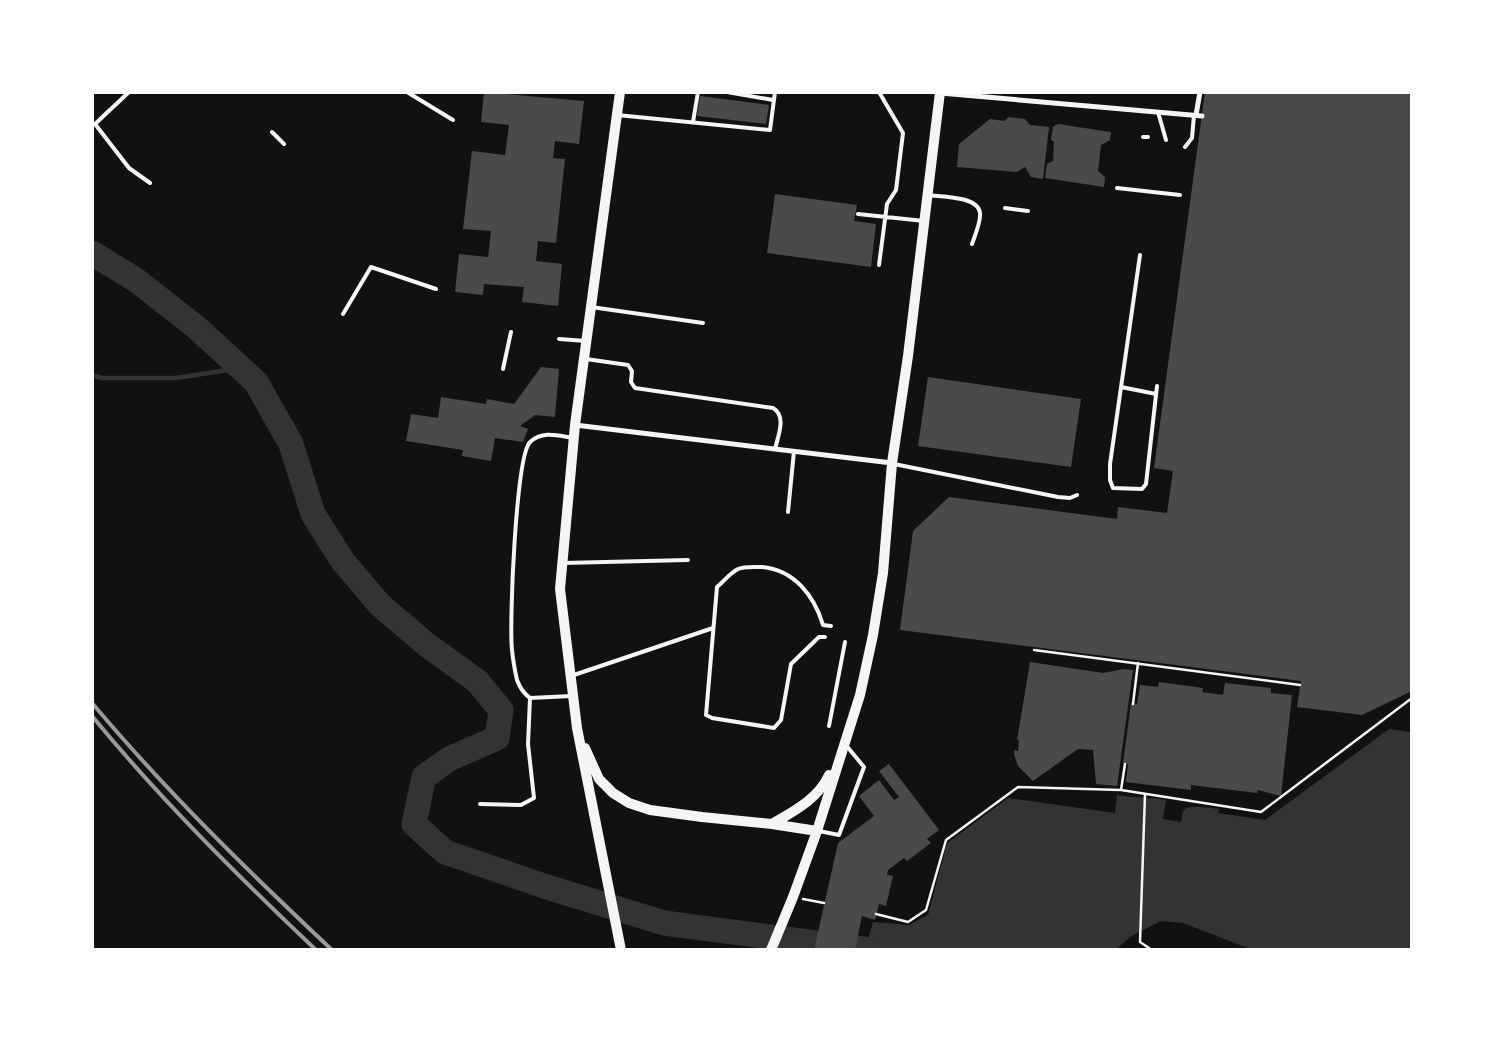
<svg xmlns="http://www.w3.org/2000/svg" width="1504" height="1042" font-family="Poppins,sans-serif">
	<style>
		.water { fill: #333 }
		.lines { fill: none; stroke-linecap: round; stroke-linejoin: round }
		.stream { stroke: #333; stroke-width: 4.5 }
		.river { stroke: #333; stroke-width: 25 }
		.building { fill: #4a4a4a }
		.path { stroke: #f5f5f5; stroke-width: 2.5 }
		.service { stroke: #f5f5f5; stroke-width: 4 }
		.minor { stroke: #f5f5f5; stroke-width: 5 }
		.secondary { stroke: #f5f5f5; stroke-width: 10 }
		.rail { stroke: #9a9a9a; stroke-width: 4 }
	</style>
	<rect width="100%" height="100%" fill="#111"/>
	<path class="water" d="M 1389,729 L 1411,732 L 1411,949 L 1250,949 L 1183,923 L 1161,921 L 1133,935 L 1116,949 L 865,950 L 873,922 L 909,925 L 928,915 L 947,843 L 1008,798 L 1115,813 L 1117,795 C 1134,798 1149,797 1166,800 L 1163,819 L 1181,822 C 1182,818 1182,812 1185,809 C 1189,805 1213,808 1219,809 L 1218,813 L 1265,820 Z"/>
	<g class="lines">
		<path class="stream" d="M 92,375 L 102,378 L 176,378 L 241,368"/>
		<path class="river" d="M 92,253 L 136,280 L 196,327 L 256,382 L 291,444 L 313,514 L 342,560 L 380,605 L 427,645 L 477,681 L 501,710 L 497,738 L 449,759 L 424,777 L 414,824 L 445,852 L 547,887 L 664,923 L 870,950"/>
	</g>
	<path class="building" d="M 484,92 L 584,101 L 579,144 L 555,141 L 553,158 L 565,159 L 556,243 L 538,241 L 536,261 L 562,264 L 558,306 L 522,302 L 524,287 L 484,284 L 483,295 L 455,292 L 459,254 L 488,257 L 491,231 L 463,229 L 472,151 L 505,155 L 509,125 L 481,122 Z
		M 1205,92 L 1391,92 L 1412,95 L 1412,691 L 1362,715 L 1297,707 L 1301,681 L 900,630 L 913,531 L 949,497 L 1117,519 L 1118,507 L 1167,513 L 1173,471 L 1154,468 Z
		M 700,96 L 769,105 L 766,124 L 697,116 Z
		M 1009,117 L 1025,119 L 1030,125 L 1049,127 L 1043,179 L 1031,177 L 1025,167 L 1017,172 L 957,167 L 959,144 L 990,119 L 1004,121 Z
		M 1058,124 L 1111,132 L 1110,140 L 1101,145 L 1098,171 L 1105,177 L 1104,187 L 1045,178 L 1047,164 L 1053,161 L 1054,142 L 1051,140 L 1053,127 Z
		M 775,194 L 857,205 L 854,221 L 876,224 L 871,267 L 767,253 Z
		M 541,367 L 559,369 L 555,417 L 535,415 L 520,426 L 528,429 L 523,442 L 495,438 L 491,461 L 462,456 L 463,450 L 406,441 L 411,414 L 438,418 L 441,397 L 486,404 L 487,399 L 514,404 Z
		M 928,377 L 1081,399 L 1071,467 L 918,446 Z
		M 1030,662 L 1103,673 L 1124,669 L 1133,670 L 1117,786 L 1096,784 L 1093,750 L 1078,749 L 1033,781 L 1018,766 L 1014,754 L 1014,750 L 1018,751 L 1019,740 L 1017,740 Z
		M 1159,682 L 1203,688 L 1202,692 L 1223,695 L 1225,683 L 1271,688 L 1271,693 L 1292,695 L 1281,796 L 1258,790 L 1257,793 L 1191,785 L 1191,790 L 1126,782 L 1128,764 L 1123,763 L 1131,703 L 1137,704 L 1140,685 L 1158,687 Z
		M 889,764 L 939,830 L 927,839 L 931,843 L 907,861 L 904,858 L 888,870 L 887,875 L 893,876 L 886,906 L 879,904 L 875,920 L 862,916 L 855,950 L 814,950 L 838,843 L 874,816 L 859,796 L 879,780 L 894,800 L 899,797 L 879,771 Z"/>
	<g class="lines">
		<path class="path" d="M 1034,650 L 1300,685
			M 1133,704 L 1138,663
			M 1121,790 L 1125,764
			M 1145,794 L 1140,942 L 1152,950
			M 803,899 L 824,903
			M 876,914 L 908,922 L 926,910 L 946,840 L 1018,787 L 1121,790 L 1261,812 L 1412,698"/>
		<path class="service" d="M 129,92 L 95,124 L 129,168 L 150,183
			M 407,92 L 453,120
			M 727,92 L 773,100
			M 879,92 L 903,133 L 896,190 L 887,204 L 879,265
			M 1158,112 L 1166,140
			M 617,115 L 770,130 L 775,92
			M 693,122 L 698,92
			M 272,132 L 284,144
			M 1143,137 L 1148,137
			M 1185,147 L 1192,138 L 1194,115
			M 1117,188 L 1180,195
			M 928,195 C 942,197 978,196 980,213 C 981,222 975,235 972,244
			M 1005,208 L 1028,211
			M 858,214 L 924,221
			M 1140,255 L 1110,464 L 1110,480 L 1113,488 L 1142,489 L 1146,484 L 1157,386
			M 591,307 L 703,323
			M 343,314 L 371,267 L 436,289
			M 559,339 L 586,341
			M 586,359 L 628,365 L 632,371 L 631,382 L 635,388 L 773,408 C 787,416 778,436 775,449
			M 503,369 L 511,332
			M 1121,387 L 1156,394
			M 894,464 L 1058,497 L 1070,498 L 1077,495
			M 788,512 L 794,451
			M 563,563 L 688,560
			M 825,637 L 819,637 L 791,664 L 781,720 L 774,728 L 712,718 L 706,715 L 717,587 C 724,581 730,573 738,569 C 745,566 754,567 762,567 C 794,570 814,595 823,625 L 831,626
			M 571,676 L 713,628
			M 571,696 L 530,698 C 523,693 520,688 517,680 C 515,671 513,660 512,650 C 509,623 516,456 530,442 C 543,430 559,436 574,438
			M 829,726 L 845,642
			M 480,804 L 521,805 L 534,798 L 528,744 L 530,698
			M 819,831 L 839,835 L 864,767 L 845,744"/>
		<path class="minor" d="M 940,93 L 1202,116
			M 1196,115 L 1200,92
			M 575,425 L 892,463"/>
		<path class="secondary" d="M 620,92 L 575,425 L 560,589 L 577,728 L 621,950
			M 585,748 L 599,779 L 613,793 L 629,803 L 650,810 L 702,817 L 772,824 L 817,831
			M 772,824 C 794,811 818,799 829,775
			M 771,950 L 793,897 L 817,831 L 860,695 L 873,635 L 883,573 L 892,463 L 908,356 L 940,92"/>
		<path class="rail" d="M 92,703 C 167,792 247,870 332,950
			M 92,716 C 161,800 237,875 316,950"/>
	</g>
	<rect width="1504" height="1042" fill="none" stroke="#ffffff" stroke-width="188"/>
</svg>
